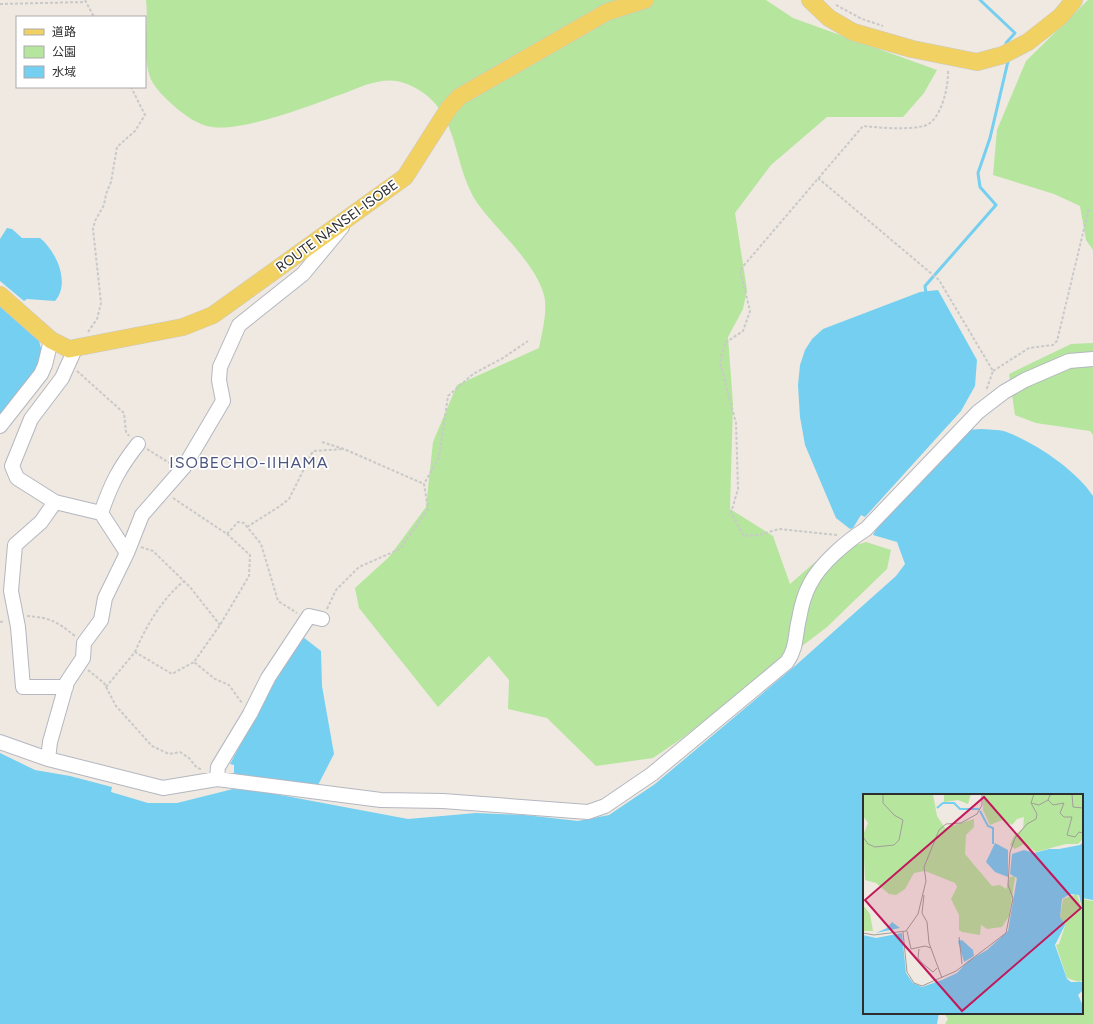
<svg xmlns="http://www.w3.org/2000/svg" width="1093" height="1024" font-family="Figtree,'Noto Sans JP',sans-serif">
	<style>
		.green { fill: #b6e59e }
		.water { fill: #75cff0 }
		.lines { fill: none; stroke-linecap: round; stroke-linejoin: round }
		.stream { stroke: #75cff0; stroke-width: 3 }
		.minor-casing { stroke: #b4b7c1; stroke-width: 16 }
		.major-casing { stroke: #c9c9c9; stroke-width: 18 }
		.path { stroke: #c9c9c9; stroke-width: 2; stroke-dasharray: 3 2; stroke-linecap: butt }
		.minor { stroke: #fff; stroke-width: 14 }
		.major { stroke: #f2d163; stroke-width: 17 }
		.labels { text-anchor: middle; dominant-baseline: central; stroke-width: 3.5; stroke-linejoin: round; paint-order: stroke }
		.street-label { font-size: 14px; fill: #2e2e2e; stroke: #fff }
		.quarter-label { font-size: 16px; letter-spacing: 1px; fill: #4d5680; stroke: #fff }
		.inset-river { fill: none; stroke: #75cff0; stroke-width: 2 }
		.inset-road { fill: none; stroke: #a29e99; stroke-width: 1 }
		.view { fill: #c2185b; fill-opacity: 0.15; stroke: #c2185b; stroke-width: 2 }
		.inset-edge { fill: none; stroke: #2e2e2e; stroke-width: 2 }
	</style>
	<rect width="100%" height="100%" fill="#efe9e1"/>
	<path class="green" d="M 146,0 L 766,0 L 793,18 L 937,70 L 924,93 L 903,117 L 827,117 L 771,165 L 735,213 L 747,290 L 743,309 L 728,337 L 733,404 L 730,509 L 773,536 L 790,584 L 822,556 L 866,542 L 891,550 L 887,569 L 827,627 L 681,739 L 653,758 L 596,766 L 547,718 L 508,709 L 509,680 L 489,656 L 438,707 L 359,608 L 355,588 L 389,557 L 426,507 L 433,442 L 457,385 L 539,348 C 542,332 548,311 544,295 C 535,263 500,233 481,208 C 449,167 464,107 407,84 C 386,75 365,85 345,93 C 314,104 244,132 212,127 C 198,125 184,115 174,106 C 165,98 152,86 149,74 C 142,49 149,25 146,0 Z
		M 1088,0 L 1093,0 L 1093,250 L 1086,240 L 1080,206 L 1054,194 L 993,175 L 997,130 L 1026,61 Z
		M 1093,343 L 1093,435 L 1090,431 L 1036,423 L 1015,415 L 1009,374 L 1071,344 Z
		M 1082,899 L 1093,901 L 1093,1024 L 945,1024 L 948,1019 L 944,1013 L 1082,1013 Z"/>
	<path class="water" d="M 7,228 L 12,229 L 22,238 L 40,238 C 56,251 71,283 55,301 L 27,299 L 24,301 L 0,281 L 0,239 Z
		M 938,290 L 977,360 L 975,386 L 961,411 L 865,517 L 861,515 L 853,528 L 850,529 L 836,518 L 805,445 L 800,417 L 798,385 L 800,365 L 805,350 L 812,339 L 823,329 L 920,292 Z
		M 0,302 L 32,331 L 39,341 L 42,352 L 40,364 L 0,417 Z
		M 982,429 C 991,430 1001,429 1009,433 C 1037,444 1077,471 1093,496 L 1093,900 L 1082,898 L 1082,795 L 864,795 L 864,1013 L 939,1013 L 937,1024 L 0,1024 L 0,753 L 35,770 L 70,776 L 112,787 L 111,792 L 148,803 L 177,803 L 233,789 L 259,791 L 408,819 L 476,813 L 525,815 L 578,821 L 609,815 L 655,784 L 795,666 L 896,576 L 905,564 L 897,542 L 873,535 L 877,528 L 965,430 Z
		M 303,637 L 321,651 L 322,686 L 334,754 L 317,787 L 234,774 L 234,765 L 230,764 L 271,688 Z"/>
	<g class="lines">
		<path class="stream" d="M 980,0 L 1015,33 L 1006,43 L 1007,46
			M 926,294 L 925,286 L 996,205 L 980,187 L 978,173 L 990,138 L 1009,57"/>
		<g class="minor-casing">
			<path id="minor" d="M 75,349 L 62,378 L 31,419 L 12,466 L 17,478 L 55,502 L 101,513 L 127,553
				M 0,426 L 41,374 L 45,365 L 51,340
				M 55,502 L 41,522 L 15,545 L 11,591 L 18,627 L 23,687 L 66,687
				M 101,513 C 111,484 119,468 138,444
				M 0,742 L 48,759 L 163,788 L 217,779 L 381,800 L 443,801 L 588,812 L 605,806 L 652,774 L 787,662 C 797,648 795,635 799,619 C 801,607 804,595 810,584 C 820,564 847,541 866,529 L 978,412 L 1004,392 L 1025,380 L 1069,361 L 1093,359
				M 48,759 L 50,742 L 67,682 L 83,658 L 84,643 L 101,620 L 105,598 L 127,553 L 142,515 L 184,467 L 223,401 L 219,380 L 220,367 L 239,325 L 303,274 L 342,227
				M 217,779 L 218,767 L 250,714 L 268,678 L 309,616 L 322,619"/>
		</g>
		<g class="major-casing">
			<path id="major" d="M 810,0 L 829,18 L 853,32 L 912,49 L 977,62 L 1003,55 L 1028,42 L 1061,16 L 1074,0
				M 0,295 L 51,340 L 69,349 L 183,327 L 213,315 L 405,177 L 449,108 L 459,97 L 607,12 L 645,0"/>
		</g>
		<path class="path" d="M 85,0 L 94,17
			M 0,4 L 86,2
			M 836,5 L 862,19 L 883,26
			M 818,178 L 939,280 L 993,371 L 986,391
			M 88,332 L 97,319 L 101,303 L 93,229 L 95,221 L 104,205 L 106,194 L 111,182 L 117,147 L 135,131 L 145,115 L 131,87
			M 77,371 L 124,413 L 126,432 L 129,436
			M 993,371 L 1029,348 L 1053,345 L 1057,341 L 1089,208
			M 322,442 L 344,449 L 424,484
			M 147,449 L 171,464
			M 173,498 L 227,534 L 250,555 L 249,576 L 220,625 L 194,662 L 215,679 L 229,685 L 242,703
			M 247,527 L 280,506 L 289,499 L 313,451 L 344,449
			M 227,534 L 238,522 L 244,523 L 261,544 L 278,601 L 297,613
			M 837,535 L 779,529 L 759,535 L 744,536 L 731,513 L 738,489 L 736,423 L 720,363 L 725,343 L 743,331 L 750,311 L 740,270 L 863,126 C 882,128 905,130 924,126 C 942,121 949,84 948,69
			M 141,547 L 153,551 L 190,587 L 220,625
			M 327,609 L 336,590 L 359,567 L 400,549 L 428,509 L 424,484 L 439,457 L 448,396 L 473,374 L 503,358 L 528,341
			M 27,616 C 51,618 56,621 75,636
			M 0,622 L 5,621
			M 135,652 C 146,626 162,599 184,581
			M 88,670 L 104,683 L 116,706 L 152,746 L 169,754 L 180,752 L 189,758 L 197,768 L 201,769
			M 106,687 L 135,652 L 172,674 L 194,662"/>
		<use href="#minor" class="minor"/>
		<use href="#major" class="major"/>
	</g>
	<g class="labels">
		<g class="street-label">
			<text transform="translate(337 226) rotate(-36)">ROUTE NANSEI-ISOBE</text>
		</g>
		<g class="quarter-label">
			<text x="249" y="462">ISOBECHO-IIHAMA</text>
		</g>
	</g>
	<g transform="translate(863 794)">
		<rect width="220" height="220" fill="#efe9e1"/>
		<path d="M 0,0 L 70,0 L 74,22 L 82,34 L 111,25 L 111,33 L 103,41 L 102,60 L 129,92 L 137,91 L 143,95 L 147,83 L 151,82 L 152,84 L 146,122 L 139,133 L 124,135 L 118,131 L 117,141 L 99,138 L 96,136 L 96,121 L 88,105 L 94,93 L 92,89 L 62,77 L 51,79 L 42,95 L 33,101 L 26,100 L 13,89 L 2,86 L 0,41 L 5,29 L 0,22 ZM 81,0 L 108,0 L 105,10 L 95,6 L 81,8 ZM 120,0 L 220,0 L 220,45 L 215,50 L 203,50 L 173,58 L 161,50 L 152,55 L 147,51 L 151,42 L 160,34 L 161,23 L 154,25 L 149,31 L 139,26 L 127,31 L 120,16 ZM 214,100 L 220,119 L 220,186 L 216,188 L 204,184 L 193,151 L 196,150 L 202,132 L 197,123 L 200,105 ZM 0,111 L 7,120 L 10,137 L 0,137 Z" fill="#b6e59e"/>
		<path d="M 220,48 L 220,118 L 216,101 L 207,100 L 199,105 L 197,123 L 202,131 L 192,151 L 204,185 L 208,188 L 220,188 L 220,196 L 215,201 L 220,212 L 220,220 L 0,220 L 0,141 L 13,144 L 39,139 L 43,179 L 50,189 L 59,193 L 79,186 L 94,179 L 105,167 L 124,156 L 145,137 L 154,84 L 147,80 L 149,60 L 161,56 L 171,59 L 186,55 L 196,55 L 217,51 ZM 132,49 L 145,56 L 145,83 L 132,78 L 123,68 ZM 29,128 L 37,134 L 13,139 L 24,134 ZM 99,146 L 110,156 L 111,162 L 101,168 L 95,147 Z" fill="#75cff0"/>
		<path class="inset-river" d="M 74,14 L 80,9 L 91,9 L 97,15 L 116,15M 117,17 L 125,32 L 130,34 L 130,50"/>
		<path class="inset-road" d="M 209,0 L 210,13 L 220,14M 185,6 L 190,11 L 201,9 L 197,19 L 201,23 L 209,23 L 204,41 L 212,43 L 216,38 L 220,39M 168,9 L 176,11 L 185,6 L 187,1 L 192,0M 0,43 L 5,50 L 12,53 L 31,51 L 36,46 L 40,26 L 31,21 L 20,9 L 20,0M 61,101 L 59,119 L 64,128 L 66,149 L 79,184M 44,137 L 48,155 L 62,152 L 68,154M 40,138 L 44,178 L 51,189 L 59,192 L 93,177 L 143,139 L 150,104 L 145,91 L 147,58 L 152,44 L 164,30 L 173,25 L 174,20 L 168,9 L 171,0M 0,139 L 11,141 L 43,137 L 55,120 L 63,87 L 61,73 L 76,36 L 83,30 L 98,29 L 114,20 L 119,11 L 119,0M 96,143 L 99,170M 56,155 L 55,164 L 59,169 L 70,178 L 74,174"/>
		<path class="view" d="M 121,3 L 218,114 L 99,217 L 2,106 Z"/>
		<rect width="220" height="220" class="inset-edge"/>
	</g>
	<rect x="16" y="16" width="130" height="72" fill="#ffffff" stroke="#ababab"/>
	<rect x="24" y="29" width="20" height="6" fill="#f2d163" stroke="#ababab"/>
	<text x="52" y="36" font-size="12" fill="#2e2e2e">道路</text>
	<rect x="24" y="46" width="20" height="12" fill="#b6e59e" stroke="#ababab"/>
	<text x="52" y="56" font-size="12" fill="#2e2e2e">公園</text>
	<rect x="24" y="66" width="20" height="12" fill="#75cff0" stroke="#ababab"/>
	<text x="52" y="76" font-size="12" fill="#2e2e2e">水域</text>
</svg>
